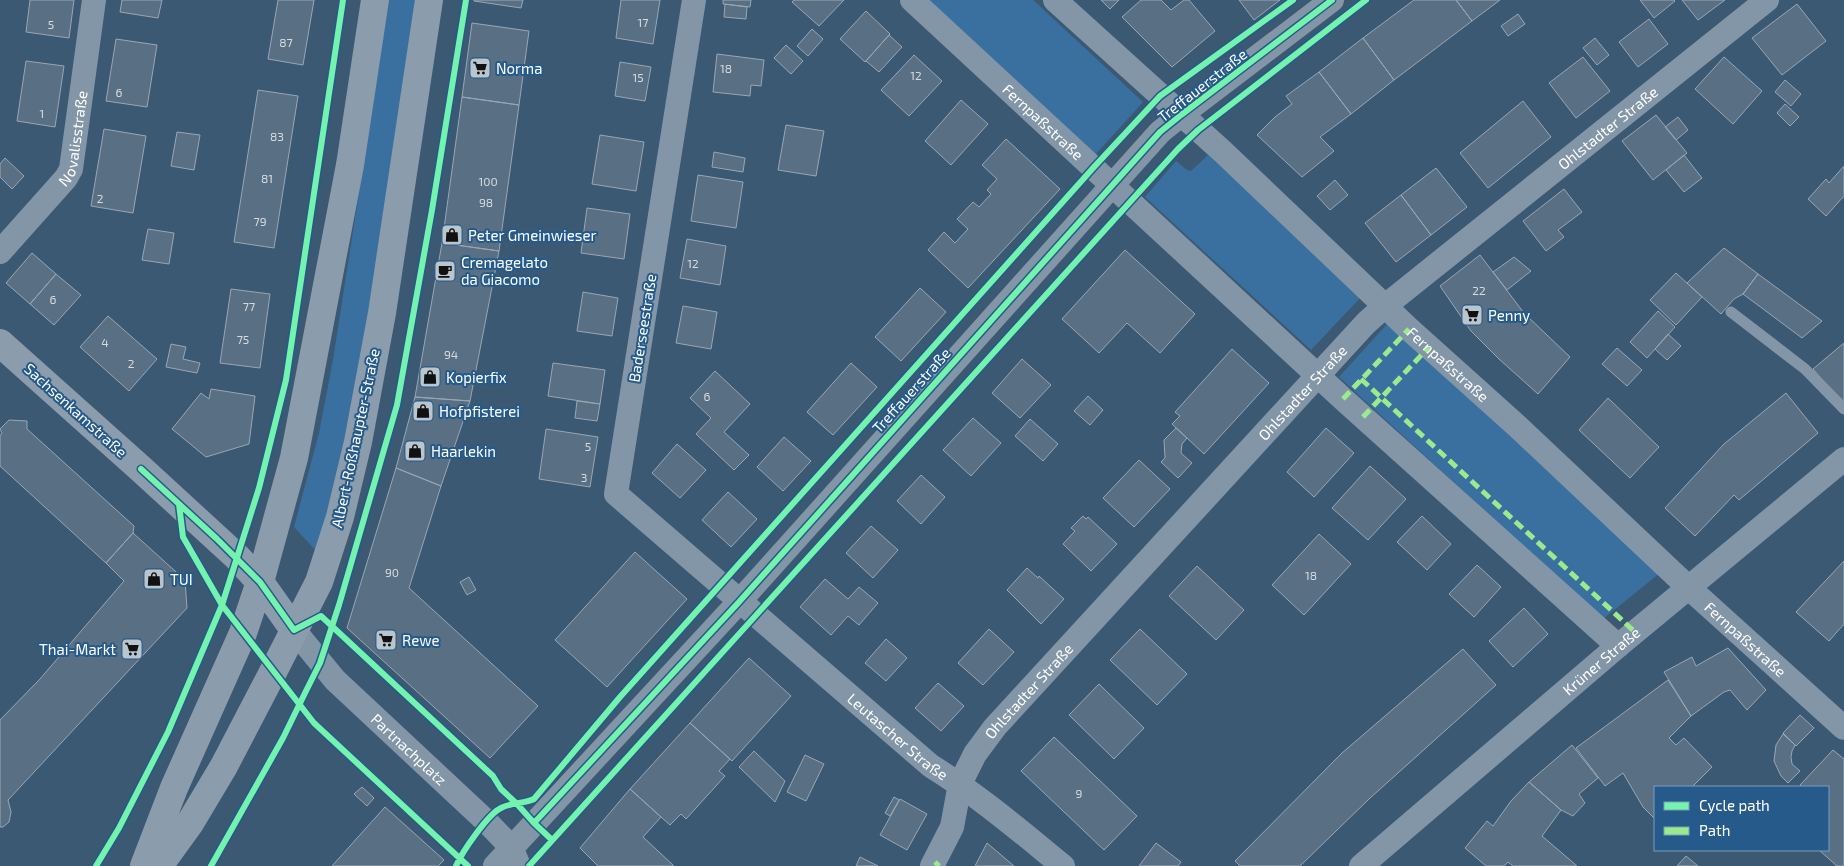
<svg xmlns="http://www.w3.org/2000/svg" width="1844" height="866" font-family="'Exo 2',sans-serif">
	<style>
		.green { fill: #39709f }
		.building { fill: #597084; stroke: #97a7b6 }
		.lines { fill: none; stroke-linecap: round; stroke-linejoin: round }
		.lane { stroke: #8396a8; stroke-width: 11 }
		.street { stroke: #8396a8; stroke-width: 24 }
		.secondary { stroke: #8b9cac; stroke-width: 28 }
		.quiet { stroke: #9bea8d; stroke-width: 5; stroke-dasharray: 10 5; stroke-linecap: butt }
		.cycleway-casing { stroke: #255a8a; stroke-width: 9 }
		.cycleway { stroke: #73f3ae; stroke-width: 6 }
		.labels { text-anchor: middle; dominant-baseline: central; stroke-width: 4; stroke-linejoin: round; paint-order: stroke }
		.number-label { font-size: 12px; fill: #d6dbe0 }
		.poi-label { font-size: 15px; fill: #fff; stroke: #255a8a; text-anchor: start }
		.street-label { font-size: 15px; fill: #fff; stroke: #255a8a }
	</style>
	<rect width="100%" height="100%" fill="#3c5973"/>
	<path class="green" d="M 389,0 L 417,0 L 371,302 L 335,493 L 317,552 L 294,527 L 319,433 L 333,360 Z
		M 929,0 L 1033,0 L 1143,102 L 1095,155 Z
		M 1208,155 L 1362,296 L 1311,350 L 1145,197 L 1176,161 L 1187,170 L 1191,171 Z
		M 1388,323 L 1660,573 L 1603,619 L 1339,377 Z"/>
	<path class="building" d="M 30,0 L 74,0 L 69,38 L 26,32 Z
		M 122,0 L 162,0 L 158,18 L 120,12 Z
		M 278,0 L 314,0 L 303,65 L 268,59 Z
		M 474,0 L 523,0 L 521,8 L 474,1 Z
		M 621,0 L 660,0 L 653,44 L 616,38 Z
		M 723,0 L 751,0 L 750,7 L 723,4 Z
		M 794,0 L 844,0 L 819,26 L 792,2 Z
		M 1101,0 L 1119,0 L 1110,9 Z
		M 1141,0 L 1161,0 L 1171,10 L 1184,0 L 1189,0 L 1215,31 L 1172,67 L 1122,17 Z
		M 1239,0 L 1280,0 L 1254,20 Z
		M 1414,0 L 1456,0 L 1472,21 L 1394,80 L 1363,38 Z
		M 1456,0 L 1500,0 L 1472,21 Z
		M 1640,0 L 1674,0 L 1675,1 L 1654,18 Z
		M 1682,0 L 1725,0 L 1698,20 Z
		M 725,4 L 747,7 L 746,19 L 724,17 Z
		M 1797,4 L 1826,41 L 1782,75 L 1752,38 Z
		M 866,11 L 890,34 L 865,62 L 840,39 Z
		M 1518,14 L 1525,24 L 1508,36 L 1501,26 Z
		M 1649,19 L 1668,44 L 1638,67 L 1619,42 Z
		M 472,23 L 529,31 L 519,105 L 462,97 Z
		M 812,29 L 823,39 L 808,56 L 797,46 Z
		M 889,35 L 902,47 L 879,72 L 866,61 Z
		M 1363,38 L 1394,80 L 1351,114 L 1319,72 Z
		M 1595,38 L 1609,55 L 1597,65 L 1583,48 Z
		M 116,39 L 157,45 L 147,107 L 106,101 Z
		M 786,45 L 803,61 L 791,74 L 774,58 Z
		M 717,54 L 764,60 L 761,86 L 751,85 L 750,96 L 713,92 Z
		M 914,55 L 942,81 L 909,116 L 881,90 Z
		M 1583,57 L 1610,91 L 1576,118 L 1549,83 Z
		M 1724,57 L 1762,91 L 1733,124 L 1695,89 Z
		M 26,61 L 64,66 L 55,127 L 17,121 Z
		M 620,62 L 651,67 L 645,101 L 615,96 Z
		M 1319,72 L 1351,114 L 1320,137 L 1334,151 L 1302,177 L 1257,135 L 1275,117 L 1292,104 L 1286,96 Z
		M 1785,80 L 1801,94 L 1791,106 L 1775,92 Z
		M 258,90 L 298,96 L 274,248 L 234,242 Z
		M 462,97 L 519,105 L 499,251 L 442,243 Z
		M 961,100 L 988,124 L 951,165 L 925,141 Z
		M 1523,101 L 1551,137 L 1488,188 L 1460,153 Z
		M 1785,104 L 1799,117 L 1790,126 L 1777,113 Z
		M 1656,115 L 1687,153 L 1653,180 L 1622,141 Z
		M 1678,117 L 1688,130 L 1676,140 L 1665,127 Z
		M 786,125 L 824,131 L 816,176 L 778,170 Z
		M 104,129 L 146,136 L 133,213 L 91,206 Z
		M 177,132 L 200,135 L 194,170 L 171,166 Z
		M 600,135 L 644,142 L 636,191 L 592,184 Z
		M 1006,139 L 1060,189 L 968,288 L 928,250 L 944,232 L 955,243 L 968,229 L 957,219 L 973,202 L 979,207 L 991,194 L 987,190 L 997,179 L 982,165 Z
		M 714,152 L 745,158 L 743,172 L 712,167 Z
		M 1684,155 L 1702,178 L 1684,192 L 1666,170 Z
		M 5,158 L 24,176 L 12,189 L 0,177 L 0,164 Z
		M 1844,166 L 1844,196 L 1826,216 L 1808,199 L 1826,179 L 1829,183 Z
		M 1436,168 L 1467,207 L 1431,235 L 1401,195 Z
		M 698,175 L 743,182 L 736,228 L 691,221 Z
		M 1335,180 L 1348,195 L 1330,210 L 1317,196 Z
		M 1564,189 L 1582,212 L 1558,230 L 1564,237 L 1546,251 L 1523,221 Z
		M 1401,195 L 1431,235 L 1396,262 L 1365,223 Z
		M 587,208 L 630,214 L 624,259 L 581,253 Z
		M 148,229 L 174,233 L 169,264 L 142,260 Z
		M 687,239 L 726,246 L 720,285 L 680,278 Z
		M 442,243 L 499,251 L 470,401 L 415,397 Z
		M 1724,248 L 1758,274 L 1743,294 L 1734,299 L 1721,314 L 1687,283 Z
		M 1125,250 L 1195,314 L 1160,353 L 1127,323 L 1099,353 L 1062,319 Z
		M 32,253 L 56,274 L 30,304 L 6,283 Z
		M 1480,255 L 1524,313 L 1570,357 L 1538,394 L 1499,359 L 1471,331 L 1440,286 Z
		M 1514,257 L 1531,271 L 1507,290 L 1493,272 Z
		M 1676,273 L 1702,297 L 1676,325 L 1650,300 Z
		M 56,274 L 81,295 L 54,325 L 30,304 Z
		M 1758,274 L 1822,321 L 1802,338 L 1743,294 Z
		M 920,288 L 946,312 L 901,361 L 875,337 Z
		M 231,289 L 270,294 L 260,368 L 220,363 Z
		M 583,292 L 618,298 L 612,336 L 577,331 Z
		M 683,306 L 717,312 L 711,349 L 676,343 Z
		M 1658,311 L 1675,327 L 1647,358 L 1630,342 Z
		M 108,316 L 157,359 L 129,391 L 80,347 Z
		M 1668,334 L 1681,346 L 1667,360 L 1655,349 Z
		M 1844,343 L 1844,405 L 1813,369 Z
		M 171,344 L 186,347 L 183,359 L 200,363 L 197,373 L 166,367 Z
		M 1617,348 L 1642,370 L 1627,386 L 1602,364 Z
		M 1232,349 L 1269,383 L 1204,454 L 1172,424 L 1180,416 L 1175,412 Z
		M 1022,359 L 1051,385 L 1020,418 L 992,393 Z
		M 553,363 L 605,370 L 600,404 L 548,396 Z
		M 851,363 L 877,387 L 833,435 L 807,412 Z
		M 715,371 L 750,404 L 724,432 L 749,455 L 734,470 L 696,434 L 711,418 L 690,398 Z
		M 211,389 L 255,396 L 249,444 L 206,457 L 172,429 L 201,393 L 209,399 Z
		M 1786,393 L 1818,433 L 1739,500 L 1734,495 L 1695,536 L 1665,508 L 1724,444 Z
		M 1088,396 L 1103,410 L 1090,425 L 1074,411 Z
		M 415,397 L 470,401 L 441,486 L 396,468 Z
		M 1608,398 L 1659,447 L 1630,478 L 1579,430 Z
		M 577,401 L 600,404 L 597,421 L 575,418 Z
		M 973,418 L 1001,443 L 971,476 L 943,450 Z
		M 1030,419 L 1058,444 L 1043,461 L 1015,436 Z
		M 9,420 L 27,421 L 27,429 L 134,526 L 133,533 L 106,563 L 0,466 L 0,436 L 2,433 L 0,429 Z
		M 1176,428 L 1187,438 L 1182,444 L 1181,453 L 1192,463 L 1178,478 L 1161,462 L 1165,458 L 1164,440 Z
		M 1326,428 L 1354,453 L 1314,497 L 1287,472 Z
		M 546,429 L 598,437 L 590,487 L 539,479 Z
		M 784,437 L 811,461 L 783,491 L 757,467 Z
		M 677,444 L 706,470 L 680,498 L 652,473 Z
		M 1139,460 L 1170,489 L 1134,527 L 1103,498 Z
		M 1370,466 L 1406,499 L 1368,540 L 1332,508 Z
		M 396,468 L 441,486 L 409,588 L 538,706 L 490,758 L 347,628 Z
		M 921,475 L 945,497 L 921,524 L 897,501 Z
		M 728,492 L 757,519 L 731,547 L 702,520 Z
		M 1083,516 L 1086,519 L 1088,517 L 1117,544 L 1091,571 L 1063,544 L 1075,531 L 1071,528 Z
		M 1422,516 L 1451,544 L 1427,570 L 1397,542 Z
		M 871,526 L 898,550 L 873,578 L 846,553 Z
		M 133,533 L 185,580 L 187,608 L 8,800 L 11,812 L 9,822 L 3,827 L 0,827 L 0,720 L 40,679 L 124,581 L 106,563 Z
		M 1319,534 L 1351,564 L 1304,615 L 1272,585 Z
		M 635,552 L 687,599 L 607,687 L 555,640 Z
		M 1844,561 L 1844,624 L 1829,641 L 1796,612 Z
		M 1477,565 L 1501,587 L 1474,617 L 1449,594 Z
		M 1197,566 L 1244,610 L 1216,640 L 1169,596 Z
		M 1027,568 L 1038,578 L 1039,576 L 1064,599 L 1041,624 L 1007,590 Z
		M 469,577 L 476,590 L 467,595 L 460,582 Z
		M 825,579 L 848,599 L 859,587 L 878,603 L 859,625 L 848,616 L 831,635 L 800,607 Z
		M 1524,608 L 1548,634 L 1513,667 L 1489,641 Z
		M 989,629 L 1014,652 L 983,685 L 958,663 Z
		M 1140,629 L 1187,674 L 1157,705 L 1110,660 Z
		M 886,639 L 907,658 L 886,681 L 865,663 Z
		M 1728,648 L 1766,690 L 1747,710 L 1730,690 L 1724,692 L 1691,716 L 1664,672 L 1692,657 L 1696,666 Z
		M 1463,649 L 1496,685 L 1369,799 L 1300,866 L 1240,866 L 1235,861 L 1342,753 Z
		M 749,658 L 791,696 L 732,761 L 690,723 Z
		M 1668,680 L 1691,716 L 1669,738 L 1676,745 L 1684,738 L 1712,767 L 1692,787 L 1655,787 L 1655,819 L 1643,807 L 1623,773 L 1605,786 L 1576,748 Z
		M 938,683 L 964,706 L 941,731 L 915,708 Z
		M 1099,684 L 1144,728 L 1114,759 L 1069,715 Z
		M 1800,715 L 1814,728 L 1796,746 L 1783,733 Z
		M 690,723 L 730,759 L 719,771 L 725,776 L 686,819 L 681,814 L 670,825 L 630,789 Z
		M 1783,734 L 1795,745 L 1792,751 L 1791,757 L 1792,764 L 1800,771 L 1788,783 L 1781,776 L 1774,761 L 1776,745 Z
		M 1054,737 L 1137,816 L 1104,850 L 1021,771 Z
		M 1572,745 L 1598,778 L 1579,794 L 1585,803 L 1573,816 L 1561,810 L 1529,782 Z
		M 1833,750 L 1844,759 L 1844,866 L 1837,866 L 1819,850 L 1828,850 L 1828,787 L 1802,787 L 1800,785 Z
		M 754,751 L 785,781 L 775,802 L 739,767 Z
		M 805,755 L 824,764 L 806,801 L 787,792 Z
		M 1529,782 L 1561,810 L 1542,836 L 1577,866 L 1513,866 L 1508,862 L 1504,866 L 1486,866 L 1465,848 L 1487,821 L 1493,826 L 1511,801 Z
		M 362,787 L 374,798 L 367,806 L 354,794 Z
		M 630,789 L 661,817 L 643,837 L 674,866 L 598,866 L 580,848 Z
		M 894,797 L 899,800 L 890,816 L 885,813 Z
		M 900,799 L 927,814 L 907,850 L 880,835 Z
		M 385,807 L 444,860 L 438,866 L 332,866 Z
		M 987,843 L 1014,866 L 975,866 Z
		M 1156,843 L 1181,862 L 1178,866 L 1139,866 Z
		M 1686,856 L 1698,866 L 1677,866 Z
		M 860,857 L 878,866 L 856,866 Z"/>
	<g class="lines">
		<path class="lane" d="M 1731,312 L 1805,369 L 1844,409"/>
		<g class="street">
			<path id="s1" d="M 694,0 L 616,494 L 931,766 C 978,795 1020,831 1063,866"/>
			<path id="s2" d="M 912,0 L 1343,399 L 1618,646"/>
			<path id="s3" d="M 1055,0 L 1223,152 L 1409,329 L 1517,426 L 1689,588 L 1844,728"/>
			<path id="s4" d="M 0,252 L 66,178 L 71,169 L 94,0"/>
			<path id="s5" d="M 294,630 L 335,680 L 487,822 L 511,847 L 519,866"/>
			<path d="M 495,866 L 739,602 L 1160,132 L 1181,115 L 1332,0"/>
			<path id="s6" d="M 932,866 L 952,827 L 960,784 L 975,754 L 995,727 L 1366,323 L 1385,306 L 1767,0"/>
			<path id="s7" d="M 1361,866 L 1618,646 L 1844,459"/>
		</g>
		<path class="secondary" d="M 0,343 L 141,469 L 237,557 L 260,582 L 294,630
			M 144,866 L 174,788 L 243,633 L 260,582 L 294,458 L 350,165 L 375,0
			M 159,866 L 190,823 L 224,766 L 273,672 L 319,582 L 340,517 L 358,442 L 382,313 L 429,0"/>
		<path class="quiet" d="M 1361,379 L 1636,633
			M 1343,399 L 1409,329
			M 1363,417 L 1429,347
			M 935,862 L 939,866"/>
		<g class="cycleway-casing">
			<path id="cycleway" d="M 141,469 L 217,539 L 260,582 L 294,630 L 321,616 L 493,776 L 501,789 L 517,804 L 534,823 L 552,840
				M 179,504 L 183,537 L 222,605 L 314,723 L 468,866
				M 534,823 L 739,602 L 1160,132 L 1181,115 L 1332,0
				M 96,866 L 119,828 L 168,732 L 222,605 L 259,488 L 286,380 L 343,0
				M 211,866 L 283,738 L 305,693 L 320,663 L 339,605 L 397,405 L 432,210 L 466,0
				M 456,866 C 462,852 488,814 501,808 C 512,802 524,804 534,799 L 620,697 L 1094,167 L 1160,96 L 1293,0
				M 529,866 L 1178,149 L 1198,130 L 1366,0"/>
		</g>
		<use href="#cycleway" class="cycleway"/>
	</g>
	<defs>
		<g id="supermarket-square" transform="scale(1.125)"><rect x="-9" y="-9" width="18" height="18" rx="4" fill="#bbc5ce" stroke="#255a8a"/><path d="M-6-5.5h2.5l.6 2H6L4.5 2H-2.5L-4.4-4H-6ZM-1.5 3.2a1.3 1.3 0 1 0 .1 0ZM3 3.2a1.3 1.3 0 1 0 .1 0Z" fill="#111"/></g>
		<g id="shop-square" transform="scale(1.125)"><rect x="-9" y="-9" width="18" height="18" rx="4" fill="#bbc5ce" stroke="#255a8a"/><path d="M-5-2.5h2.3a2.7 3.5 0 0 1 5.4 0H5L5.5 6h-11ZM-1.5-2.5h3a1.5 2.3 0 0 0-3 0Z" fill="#111"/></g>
		<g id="cafe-square" transform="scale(1.125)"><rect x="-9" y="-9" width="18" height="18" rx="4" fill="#bbc5ce" stroke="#255a8a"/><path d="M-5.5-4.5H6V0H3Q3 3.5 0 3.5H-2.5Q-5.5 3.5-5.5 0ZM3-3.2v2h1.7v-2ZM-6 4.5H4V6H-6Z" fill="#111"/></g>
	</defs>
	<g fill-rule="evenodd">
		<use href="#supermarket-square" x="480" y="68"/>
		<use href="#shop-square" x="452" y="235"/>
		<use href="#cafe-square" x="445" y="271"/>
		<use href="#supermarket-square" x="1472" y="315"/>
		<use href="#shop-square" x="430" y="377"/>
		<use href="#shop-square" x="423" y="411"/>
		<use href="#shop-square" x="415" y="451"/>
		<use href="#shop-square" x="154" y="579"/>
		<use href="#supermarket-square" x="386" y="640"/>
		<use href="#supermarket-square" x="132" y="649"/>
	</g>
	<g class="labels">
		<g class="number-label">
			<text x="643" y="22">17</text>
			<text x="51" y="24">5</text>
			<text x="286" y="42">87</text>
			<text x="726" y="68">18</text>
			<text x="916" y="75">12</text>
			<text x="638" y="77">15</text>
			<text x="119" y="92">6</text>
			<text x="42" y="113">1</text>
			<text x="277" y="136">83</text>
			<text x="267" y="178">81</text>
			<text x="488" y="181">100</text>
			<text x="100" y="198">2</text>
			<text x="486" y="202">98</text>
			<text x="260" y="221">79</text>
			<text x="693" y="263">12</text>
			<text x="1479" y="290">22</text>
			<text x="53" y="299">6</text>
			<text x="249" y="306">77</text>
			<text x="243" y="339">75</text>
			<text x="105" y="342">4</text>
			<text x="451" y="354">94</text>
			<text x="131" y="363">2</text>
			<text x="707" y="396">6</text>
			<text x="588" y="446">5</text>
			<text x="584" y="477">3</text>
			<text x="392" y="572">90</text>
			<text x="1311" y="575">18</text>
			<text x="1079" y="793">9</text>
		</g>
		<g class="poi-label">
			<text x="496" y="68">Norma</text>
			<text x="468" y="235">Peter Gmeinwieser</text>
			<text x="461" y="262">Cremagelato<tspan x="461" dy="17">da Giacomo</tspan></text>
			<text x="1488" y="315">Penny</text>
			<text x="446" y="377">Kopierfix</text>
			<text x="439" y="411">Hofpfisterei</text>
			<text x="431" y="451">Haarlekin</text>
			<text x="170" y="579">TUI</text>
			<text x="402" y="640">Rewe</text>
			<text x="116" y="649" text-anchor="end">Thai-Markt</text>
		</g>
		<g class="street-label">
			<text transform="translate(1202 85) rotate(-38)">Treffauerstraße</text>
			<text stroke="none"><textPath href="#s2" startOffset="179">Fernpaßstraße</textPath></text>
			<text stroke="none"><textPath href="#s6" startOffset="1014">Ohlstadter Straße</textPath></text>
			<text stroke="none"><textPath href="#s4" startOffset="140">Novalisstraße</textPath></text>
			<text transform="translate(642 328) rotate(-81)">Baderseestraße</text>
			<text stroke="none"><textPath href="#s3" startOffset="536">Fernpaßstraße</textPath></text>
			<text transform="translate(911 390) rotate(-48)">Treffauerstraße</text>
			<text stroke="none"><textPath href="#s6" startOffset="609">Ohlstadter Straße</textPath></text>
			<text transform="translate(76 410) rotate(42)">Sachsenkamstraße</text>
			<text transform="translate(355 438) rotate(-78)">Albert-Roßhaupter-Straße</text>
			<text stroke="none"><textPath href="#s3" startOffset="941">Fernpaßstraße</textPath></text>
			<text stroke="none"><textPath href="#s7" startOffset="316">Krüner Straße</textPath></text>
			<text stroke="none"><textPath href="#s6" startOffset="204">Ohlstadter Straße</textPath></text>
			<text stroke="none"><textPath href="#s1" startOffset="872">Leutascher Straße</textPath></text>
			<text stroke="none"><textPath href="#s5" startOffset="166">Partnachplatz</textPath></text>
		</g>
	</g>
	<rect x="1654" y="786" width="175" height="65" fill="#255a8a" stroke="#7c9cb9"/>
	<rect x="1664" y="802" width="25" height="8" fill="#73f3ae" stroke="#7c9cb9"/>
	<text x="1699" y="811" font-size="15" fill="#ffffff">Cycle path</text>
	<rect x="1664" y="827" width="25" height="8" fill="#9bea8d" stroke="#7c9cb9"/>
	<text x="1699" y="836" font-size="15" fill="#ffffff">Path</text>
</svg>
